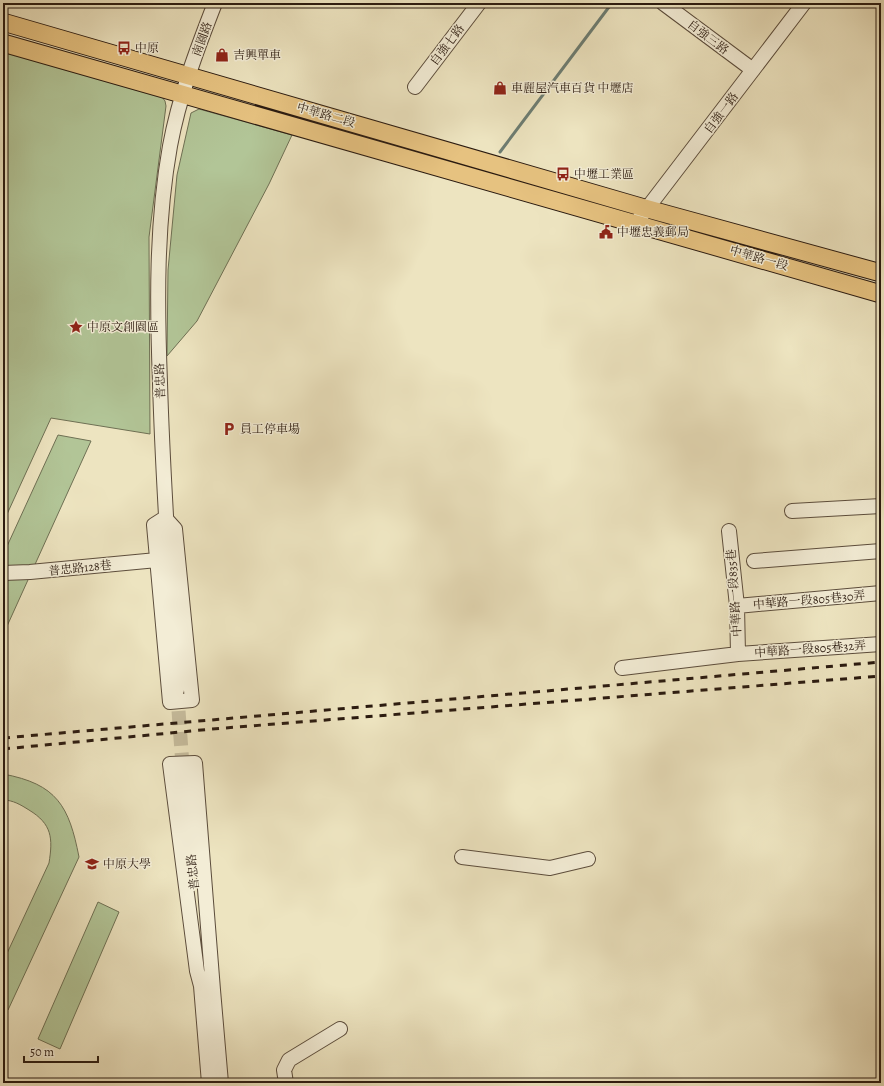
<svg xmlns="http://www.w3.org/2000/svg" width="884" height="1086" font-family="Alegreya,'Noto Serif TC',serif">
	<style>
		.green { fill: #b2c597; stroke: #6e7054 }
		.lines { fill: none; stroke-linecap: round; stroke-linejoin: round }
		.stream { stroke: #6d7d72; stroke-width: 3 }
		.minor-tunnel { stroke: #c6bc9d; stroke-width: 14; stroke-dasharray: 14 7; stroke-linecap: butt }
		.minor-casing { stroke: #5c4d3c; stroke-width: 16 }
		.major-casing { stroke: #2b1b10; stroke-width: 19 }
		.minor { stroke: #f3edd6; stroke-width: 14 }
		.major { stroke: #e6c280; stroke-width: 17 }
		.rail { stroke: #2b1b10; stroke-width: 3; stroke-dasharray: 7 7; stroke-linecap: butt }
		.labels { text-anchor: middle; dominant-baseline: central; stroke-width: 3; stroke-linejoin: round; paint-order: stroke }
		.street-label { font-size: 12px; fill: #2b1b10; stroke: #f3edd6 }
		.poi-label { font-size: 12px; fill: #2b1b10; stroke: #f3edd6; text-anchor: start }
	</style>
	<rect width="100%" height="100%" fill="#ede4c0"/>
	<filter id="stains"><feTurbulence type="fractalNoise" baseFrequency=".005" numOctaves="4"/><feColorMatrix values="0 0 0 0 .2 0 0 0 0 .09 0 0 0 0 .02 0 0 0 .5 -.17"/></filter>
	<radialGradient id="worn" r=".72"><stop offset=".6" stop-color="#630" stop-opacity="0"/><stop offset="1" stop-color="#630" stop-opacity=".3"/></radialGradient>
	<path class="green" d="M 5,49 L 162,97 L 165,101 L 166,106 L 149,237 L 150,434 L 51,418 L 3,523 L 3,54 Z
		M 199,109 L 292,135 L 269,184 L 197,321 L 167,356 L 168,270 L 177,175 L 191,113 Z
		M 58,435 L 91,441 L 3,635 L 3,555 Z
		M 3,774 C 57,784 69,806 79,857 L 8,1010 L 3,1013 L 3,962 L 49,863 C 53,838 52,824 29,810 C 21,805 13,800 3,800 Z
		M 98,902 L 119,912 L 60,1049 L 38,1039 Z"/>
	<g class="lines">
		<path class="stream" d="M 500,152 L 612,3"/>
		<path class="minor-tunnel" d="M 177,690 L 183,772"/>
		<g class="minor-casing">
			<path id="minor" d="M 663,3 L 753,70
				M 415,87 L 479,3
				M 636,223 L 804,3
				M 792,511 L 881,506
				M 165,518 L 175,529 L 192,700 L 170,702 L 154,525 Z
				M 729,531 L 737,606 L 738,654
				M 754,561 L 881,551
				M 3,573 L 30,572 L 157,560
				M 737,606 L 881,593
				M 622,668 L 738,654 L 881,644
				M 177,690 C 170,588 163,486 160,383 C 157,304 156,224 170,146 C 179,97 197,49 215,3
				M 183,772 L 192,863
				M 462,857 L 550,868 L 588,859
				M 202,978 L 201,986 L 209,1083
				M 209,982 L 213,990 L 221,1083
				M 201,986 L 197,971 L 170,764 L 195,763 L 213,990
				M 286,1083 L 284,1070 L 289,1060 L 340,1029"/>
		</g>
		<g class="major-casing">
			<path id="major" d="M 3,22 L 648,209 L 881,273
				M 3,43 L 881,294"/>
		</g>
		<use href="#minor" class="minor"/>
		<use href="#major" class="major"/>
		<path class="rail" d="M 3,738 L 881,662
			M 3,749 L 212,729 L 881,676"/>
	</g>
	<defs>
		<g id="bus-bare" transform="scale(1.08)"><path d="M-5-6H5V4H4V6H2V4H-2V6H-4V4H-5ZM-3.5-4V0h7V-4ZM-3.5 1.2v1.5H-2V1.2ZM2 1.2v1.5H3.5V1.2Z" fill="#8f2418" stroke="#f3edd6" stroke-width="2.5" paint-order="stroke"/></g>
		<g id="shop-bare" transform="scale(1.08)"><path d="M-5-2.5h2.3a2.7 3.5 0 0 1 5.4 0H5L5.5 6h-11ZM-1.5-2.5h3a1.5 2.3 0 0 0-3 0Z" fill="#8f2418" stroke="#f3edd6" stroke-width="2.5" paint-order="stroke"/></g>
		<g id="civic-bare" transform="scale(1.08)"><path d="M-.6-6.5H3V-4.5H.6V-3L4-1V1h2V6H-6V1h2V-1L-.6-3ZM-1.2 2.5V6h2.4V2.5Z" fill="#8f2418" stroke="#f3edd6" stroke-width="2.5" paint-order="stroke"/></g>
		<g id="sight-bare" transform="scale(1.08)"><path d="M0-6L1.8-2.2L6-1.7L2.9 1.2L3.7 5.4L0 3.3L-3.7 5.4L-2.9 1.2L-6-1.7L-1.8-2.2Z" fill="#8f2418" stroke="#f3edd6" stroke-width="2.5" paint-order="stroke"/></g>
		<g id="parking-bare" transform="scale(1.08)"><path d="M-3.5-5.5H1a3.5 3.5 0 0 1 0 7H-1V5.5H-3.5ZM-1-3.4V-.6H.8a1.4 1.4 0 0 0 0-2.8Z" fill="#8f2418" stroke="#f3edd6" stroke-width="2.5" paint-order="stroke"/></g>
		<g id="university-bare" transform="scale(1.08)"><path d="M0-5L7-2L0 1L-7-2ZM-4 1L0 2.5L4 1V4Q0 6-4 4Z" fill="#8f2418" stroke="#f3edd6" stroke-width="2.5" paint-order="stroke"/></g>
	</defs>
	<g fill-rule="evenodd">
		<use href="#bus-bare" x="124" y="48"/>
		<use href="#shop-bare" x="222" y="55"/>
		<use href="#shop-bare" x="500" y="88"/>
		<use href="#bus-bare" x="563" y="174"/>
		<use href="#civic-bare" x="606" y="232"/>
		<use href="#sight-bare" x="76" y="327"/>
		<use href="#parking-bare" x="229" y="429"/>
		<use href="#university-bare" x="92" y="864"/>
	</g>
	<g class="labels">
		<g class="street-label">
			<text transform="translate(708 37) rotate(37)">自強三路</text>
			<text transform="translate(202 39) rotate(-70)">南園路</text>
			<text transform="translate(447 45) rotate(-53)">自強七路</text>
			<text transform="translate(721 113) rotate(-53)">自強一路</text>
			<text transform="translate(326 115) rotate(16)">中華路二段</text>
			<text transform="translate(759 258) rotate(16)">中華路一段</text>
			<text transform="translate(160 381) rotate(-92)">普忠路</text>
			<text transform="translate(80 568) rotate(-6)">普忠路128巷</text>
			<text transform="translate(734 593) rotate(-94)">中華路一段835巷</text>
			<text transform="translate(809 600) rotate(-5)">中華路一段805巷30弄</text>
			<text transform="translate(810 649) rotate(-4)">中華路一段805巷32弄</text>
			<text transform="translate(193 872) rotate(-96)">普忠路</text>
		</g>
		<g class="poi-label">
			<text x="135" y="48">中原</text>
			<text x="233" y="55">吉興單車</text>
			<text x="511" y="88">車麗屋汽車百貨 中壢店</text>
			<text x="574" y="174">中壢工業區</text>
			<text x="617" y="232">中壢忠義郵局</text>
			<text x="87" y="327">中原文創園區</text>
			<text x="240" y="429">員工停車場</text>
			<text x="103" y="864">中原大學</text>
		</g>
	</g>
	<rect width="884" height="1086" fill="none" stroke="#ede4c0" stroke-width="16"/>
	<rect x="4" y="4" width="876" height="1078" fill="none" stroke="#2b1b10" stroke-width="2"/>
	<rect x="8" y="8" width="868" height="1070" fill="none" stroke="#2b1b10"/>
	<path d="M24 1056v6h74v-6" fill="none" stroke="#2b1b10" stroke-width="2"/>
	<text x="30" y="1056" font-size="12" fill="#2b1b10" stroke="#f3edd6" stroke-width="3" paint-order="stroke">50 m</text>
	<rect width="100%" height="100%" filter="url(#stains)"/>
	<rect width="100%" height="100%" fill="url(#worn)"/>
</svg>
